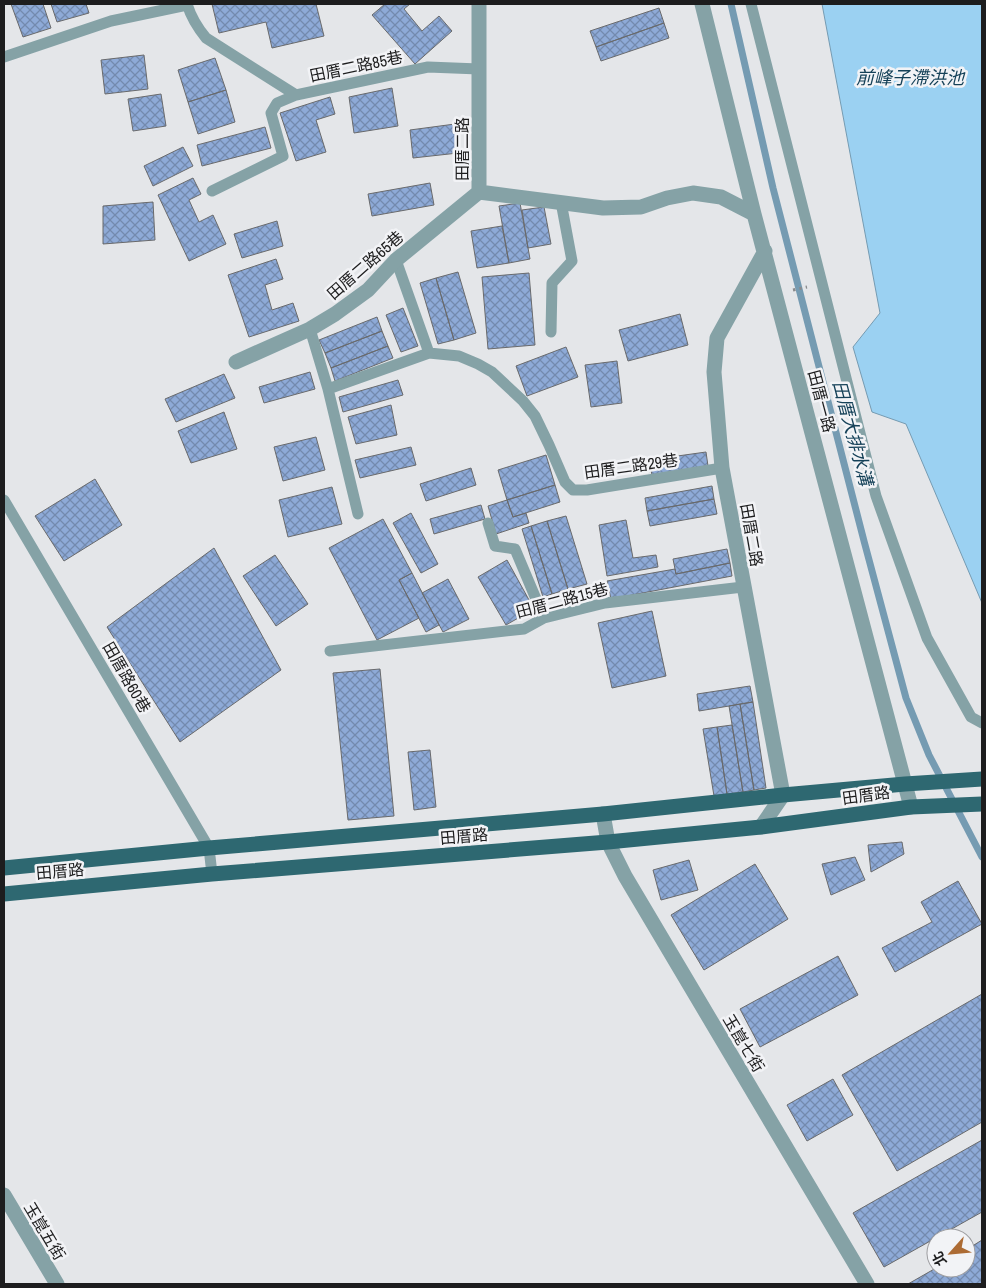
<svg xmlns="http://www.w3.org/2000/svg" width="986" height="1288" font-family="'Archivo Narrow','Noto Sans TC',sans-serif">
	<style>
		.water { fill: #9bd1f2; stroke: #759bb2 }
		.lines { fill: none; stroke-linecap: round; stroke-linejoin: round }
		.stream { stroke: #759bb2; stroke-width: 7 }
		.building { fill: url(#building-cross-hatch); stroke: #696a6c }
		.path { stroke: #898a8c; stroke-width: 3; stroke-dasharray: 2.5 4; stroke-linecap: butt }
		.lane { stroke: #85a2a6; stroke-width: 11 }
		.street { stroke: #85a2a6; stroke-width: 15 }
		.primary { stroke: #2e6871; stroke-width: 15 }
		.labels { text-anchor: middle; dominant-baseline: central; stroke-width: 5; stroke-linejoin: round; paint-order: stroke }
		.street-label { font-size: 16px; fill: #1d1d1e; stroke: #f2f3f6 }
		.water-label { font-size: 18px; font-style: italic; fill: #154158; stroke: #f2f3f6 }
	</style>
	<defs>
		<pattern id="building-cross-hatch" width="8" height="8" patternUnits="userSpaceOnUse" patternTransform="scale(1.25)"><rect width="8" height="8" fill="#8eaad7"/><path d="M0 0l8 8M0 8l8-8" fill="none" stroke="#738aae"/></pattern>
	</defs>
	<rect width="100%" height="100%" fill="#e4e6e9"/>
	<path class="water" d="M 822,4 L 982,4 L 982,603 L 906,424 L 872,412 L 853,347 L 880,313 Z"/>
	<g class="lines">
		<path class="stream" d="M 731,4 L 773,188 L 864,541 L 906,698 L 929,755 L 982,857"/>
	</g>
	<path class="building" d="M 11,4 L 43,4 L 51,28 L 23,37 Z
		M 51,4 L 86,4 L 89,13 L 57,22 Z
		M 212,4 L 316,4 L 324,36 L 272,48 L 266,22 L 219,33 Z
		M 385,4 L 410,4 L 404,9 L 422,31 L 439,16 L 452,31 L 415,64 L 372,15 Z
		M 659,8 L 664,23 L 596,47 L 590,31 Z
		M 664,23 L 669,38 L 601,61 L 596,47 Z
		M 144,55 L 148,89 L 105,94 L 101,60 Z
		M 215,58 L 226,90 L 188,102 L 178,70 Z
		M 392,88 L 398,126 L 354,133 L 349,97 Z
		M 226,90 L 235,122 L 198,134 L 188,102 Z
		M 161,94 L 166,126 L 133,131 L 128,99 Z
		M 330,97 L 335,114 L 316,120 L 326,152 L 296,161 L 280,113 Z
		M 455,124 L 458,153 L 413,158 L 410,130 Z
		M 265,127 L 271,148 L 202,166 L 197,145 Z
		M 183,147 L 193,166 L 153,186 L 144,166 Z
		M 193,178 L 201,194 L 189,200 L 199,222 L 213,215 L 226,244 L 189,261 L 158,195 Z
		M 430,183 L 434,205 L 372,216 L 368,194 Z
		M 153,202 L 155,240 L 103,244 L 103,206 Z
		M 520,203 L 530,259 L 509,263 L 499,206 Z
		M 544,207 L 551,244 L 528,248 L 522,210 Z
		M 277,221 L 283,246 L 242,258 L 234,234 Z
		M 502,226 L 509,263 L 477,268 L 471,231 Z
		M 276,259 L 283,279 L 265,285 L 272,310 L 293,303 L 299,321 L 249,337 L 228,275 Z
		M 458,272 L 476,333 L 454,340 L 436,278 Z
		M 529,273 L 535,345 L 488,349 L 482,277 Z
		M 436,278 L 454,340 L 438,344 L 420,283 Z
		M 403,308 L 418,346 L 401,352 L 386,315 Z
		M 680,314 L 688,345 L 628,361 L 619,330 Z
		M 377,317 L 382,331 L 325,353 L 319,340 Z
		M 382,331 L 388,346 L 331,368 L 325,353 Z
		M 388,346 L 393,358 L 335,381 L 331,368 Z
		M 566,347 L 578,377 L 527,396 L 516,366 Z
		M 617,361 L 622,403 L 591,407 L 585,365 Z
		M 310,372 L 315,389 L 264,403 L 259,387 Z
		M 224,374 L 235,398 L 176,422 L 165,399 Z
		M 398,380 L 403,395 L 343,412 L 339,397 Z
		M 391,405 L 397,435 L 356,444 L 348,417 Z
		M 224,412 L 237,449 L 191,463 L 178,431 Z
		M 316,437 L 325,470 L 283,481 L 274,447 Z
		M 411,447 L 416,465 L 360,478 L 355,460 Z
		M 706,452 L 708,466 L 652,475 L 649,460 Z
		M 546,455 L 555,485 L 507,500 L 498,470 Z
		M 471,468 L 476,485 L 426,501 L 420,484 Z
		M 95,479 L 122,525 L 64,561 L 35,516 Z
		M 555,485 L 560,502 L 513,517 L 507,500 Z
		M 712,486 L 714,499 L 647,511 L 645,498 Z
		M 332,487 L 342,524 L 288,537 L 279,500 Z
		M 714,499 L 717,514 L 650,526 L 647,511 Z
		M 507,500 L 513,517 L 526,513 L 529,523 L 496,534 L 488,506 Z
		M 481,505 L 485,519 L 434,534 L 430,519 Z
		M 411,513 L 438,564 L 421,573 L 393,523 Z
		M 566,516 L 587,584 L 568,589 L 547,521 Z
		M 383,519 L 412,573 L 399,580 L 419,618 L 377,640 L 329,548 Z
		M 626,520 L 633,558 L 656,555 L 658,567 L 607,576 L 599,525 Z
		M 547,521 L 568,589 L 552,594 L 531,526 Z
		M 531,526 L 552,594 L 543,597 L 522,529 Z
		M 214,548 L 281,670 L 180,742 L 107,627 Z
		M 727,549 L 730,563 L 676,574 L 673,559 Z
		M 275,555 L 308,604 L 276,626 L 243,576 Z
		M 507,560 L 534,609 L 506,625 L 478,577 Z
		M 730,563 L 732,576 L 611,599 L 607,581 L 675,569 L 676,574 Z
		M 412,573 L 439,625 L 426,632 L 399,580 Z
		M 448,579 L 469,619 L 443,632 L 422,593 Z
		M 652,611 L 666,676 L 612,688 L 598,623 Z
		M 380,669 L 394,816 L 348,820 L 333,673 Z
		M 750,686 L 753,702 L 699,711 L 697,694 Z
		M 753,702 L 766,788 L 754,790 L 740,704 Z
		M 740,704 L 754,790 L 743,792 L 729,706 Z
		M 732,725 L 743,792 L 727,794 L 717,727 Z
		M 717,727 L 727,794 L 714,796 L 703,729 Z
		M 430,750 L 436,807 L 414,810 L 408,752 Z
		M 902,842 L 904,854 L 871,872 L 868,845 Z
		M 855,857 L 865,880 L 831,895 L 822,864 Z
		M 689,860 L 698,890 L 661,900 L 653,870 Z
		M 755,864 L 788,919 L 704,970 L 671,915 Z
		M 958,881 L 982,924 L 895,972 L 882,948 L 932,922 L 921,902 Z
		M 838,956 L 858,995 L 760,1047 L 740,1009 Z
		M 982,994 L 982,1122 L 897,1171 L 842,1075 Z
		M 833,1079 L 853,1115 L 807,1141 L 787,1105 Z
		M 982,1140 L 982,1212 L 884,1267 L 853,1213 Z
		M 982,1240 L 982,1284 L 908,1284 L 936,1268 L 966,1268 L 966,1250 Z"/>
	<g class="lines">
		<path class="path" d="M 793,290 L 807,287"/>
		<path class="lane" d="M 187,4 C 191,17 197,27 206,38 L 296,95 L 428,67 L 479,69
			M 751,4 L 876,496 L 927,638 L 971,717 L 982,723
			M 4,57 L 111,21 L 187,5
			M 212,191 L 283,156 L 271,113 L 277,103 L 296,95
			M 396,260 L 429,353
			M 310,329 L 328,389
			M 551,332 L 552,283 L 572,261 L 561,202
			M 4,500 L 209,848 L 212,874
			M 358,514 L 328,389 L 429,353 L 459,356 L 478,364 L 492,372 L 523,401 L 535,416 L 549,445 L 565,482 L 573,490 L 587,490 L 722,468
			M 488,523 L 495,546 L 515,549 L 544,618
			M 330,651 L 524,629 L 544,618 L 605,603 L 743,587"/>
		<path class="street" d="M 479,4 L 479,192
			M 702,4 L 754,214 L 911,807
			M 479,192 L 603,208 L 641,207 L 667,198 L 693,193 L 721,197 L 754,214
			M 236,362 L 310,329 L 335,314 L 368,290 L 396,260 L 479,192
			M 603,814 L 608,842 L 625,876 L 867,1284
			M 761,827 L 783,795 L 722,468 L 714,372 L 717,338 L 765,251
			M 4,1195 L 57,1284"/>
		<path class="primary" d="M 4,868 L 209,848 L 603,814 L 783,795 L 905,784 L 982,779
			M 4,894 L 212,874 L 608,842 L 761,827 L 911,807 L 982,804"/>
	</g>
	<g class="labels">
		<g class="street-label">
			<text transform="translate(356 66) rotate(-12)">田厝二路85巷</text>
			<text transform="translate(462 149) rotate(-90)">田厝二路</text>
			<text transform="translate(365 265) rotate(-41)">田厝二路65巷</text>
			<text transform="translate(822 401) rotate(75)">田厝一路</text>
			<text transform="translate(631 466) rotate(-8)">田厝二路29巷</text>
			<text transform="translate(752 535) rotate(80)">田厝二路</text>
			<text transform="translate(562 600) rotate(-15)">田厝二路15巷</text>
			<text transform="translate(127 677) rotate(60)">田厝路60巷</text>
			<text transform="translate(866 795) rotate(-8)">田厝路</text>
			<text transform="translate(464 836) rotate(-5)">田厝路</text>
			<text transform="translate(60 871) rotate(-5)">田厝路</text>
			<text transform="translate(744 1043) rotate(59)">玉崑七街</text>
			<text transform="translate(45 1231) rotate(59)">玉崑五街</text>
		</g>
		<g class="water-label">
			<text x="910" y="77">前峰子滯洪池</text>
			<text transform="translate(853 433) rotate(75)">田厝大排水溝</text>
		</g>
	</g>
	<rect width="986" height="1288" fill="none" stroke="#1d1d1e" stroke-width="10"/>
	<g transform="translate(951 1253) rotate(243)"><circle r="24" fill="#f2f3f6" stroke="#9d9da0"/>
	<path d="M0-4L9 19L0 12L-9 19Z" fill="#ac6b34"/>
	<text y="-8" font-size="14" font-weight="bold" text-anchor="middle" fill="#1d1d1e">北</text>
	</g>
</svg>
